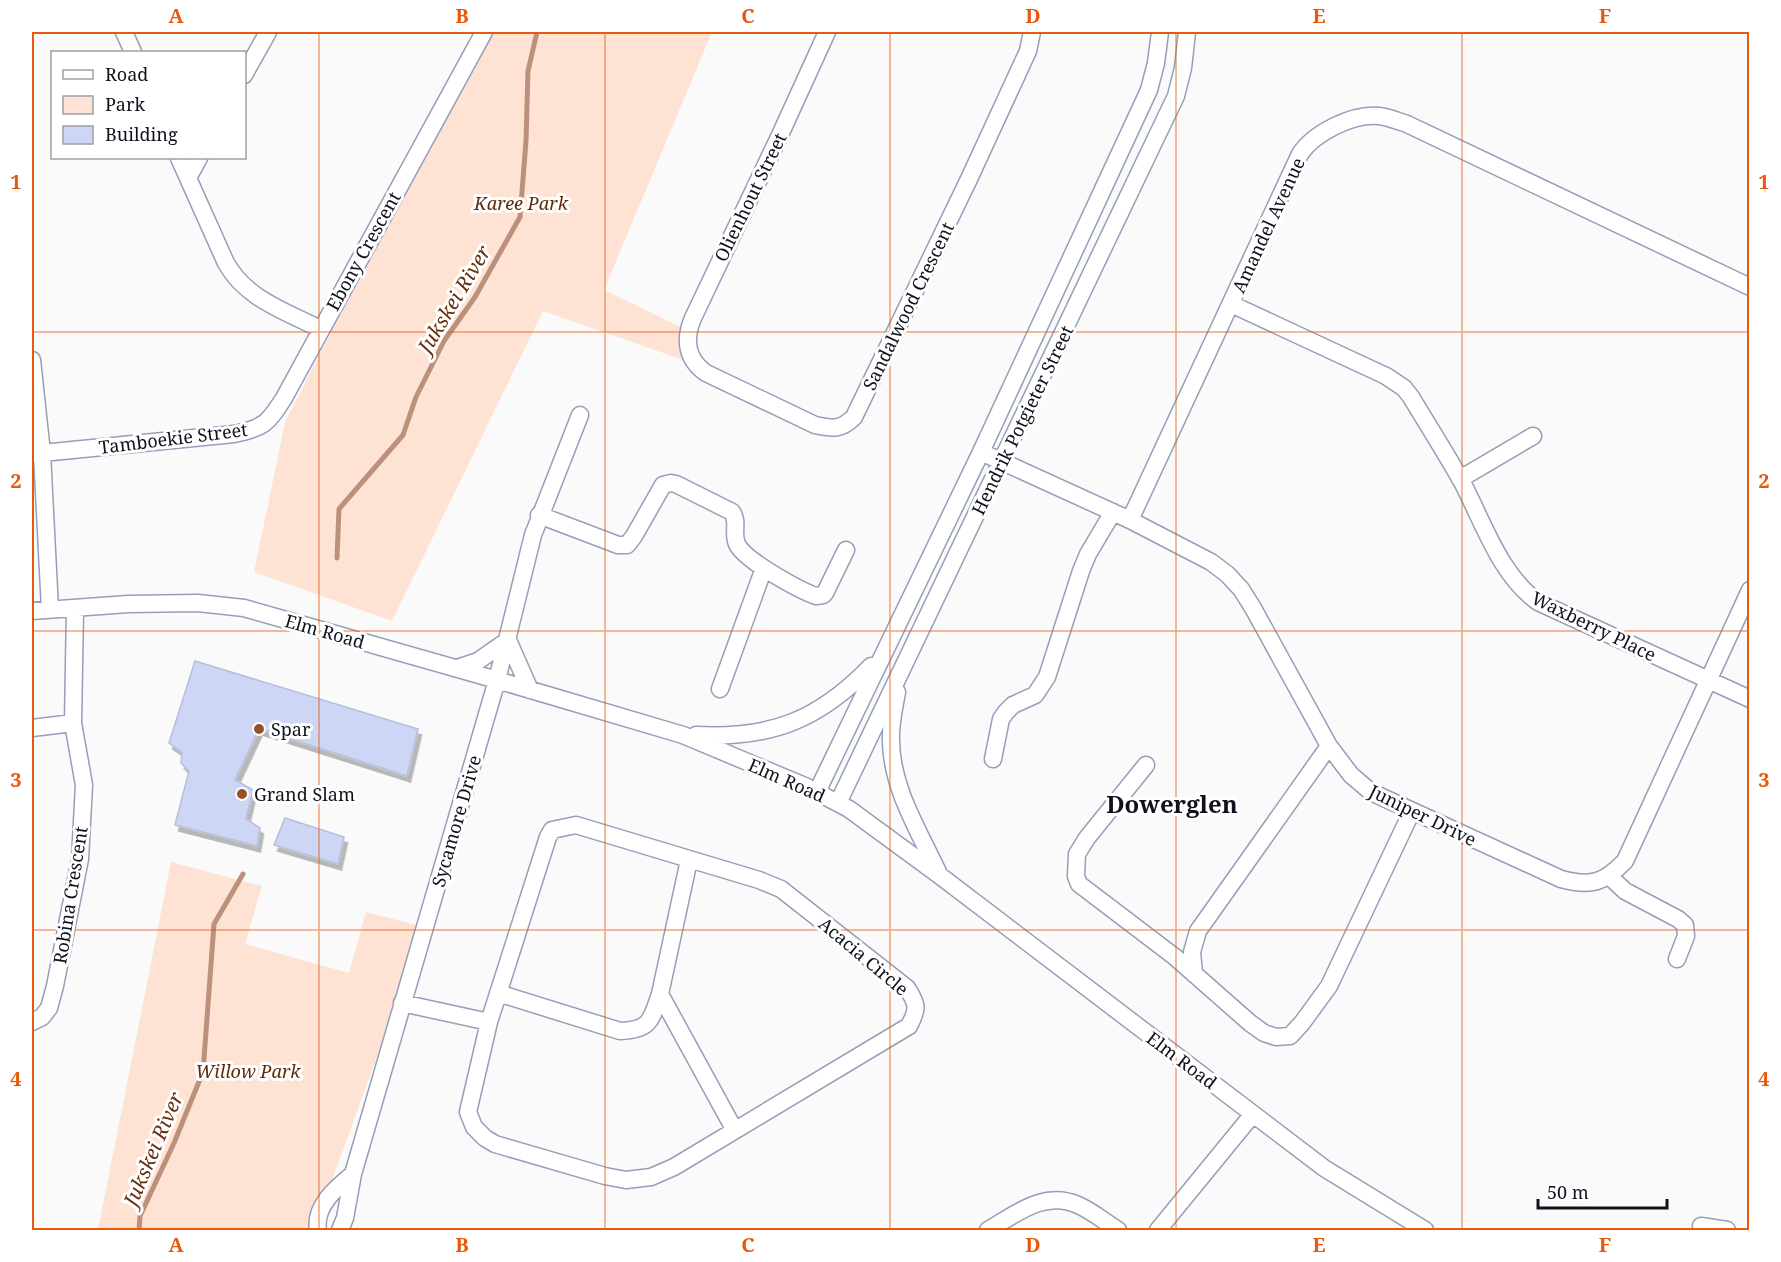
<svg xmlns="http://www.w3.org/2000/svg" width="1781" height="1262" font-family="'Noto Serif',serif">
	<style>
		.green { fill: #fee3d5 }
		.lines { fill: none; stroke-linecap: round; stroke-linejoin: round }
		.stream { stroke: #bb917b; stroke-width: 5 }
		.building { fill: #cdd6f4; stroke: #b5bedb; stroke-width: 1.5; filter: url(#shadow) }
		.minor-casing { stroke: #959eba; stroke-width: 19 }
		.minor { stroke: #fff; stroke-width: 16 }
		.grid { fill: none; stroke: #e8590c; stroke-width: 1.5; stroke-opacity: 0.55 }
		.poi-dot { fill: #975129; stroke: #fff; stroke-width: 2 }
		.labels { text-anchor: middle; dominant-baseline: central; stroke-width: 6; stroke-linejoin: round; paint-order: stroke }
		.street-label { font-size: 18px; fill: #0f121c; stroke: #fff }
		.park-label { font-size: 18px; font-style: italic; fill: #602a07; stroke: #fff }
		.poi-label { font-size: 18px; fill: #0f121c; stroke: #fff; text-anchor: start }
		.water-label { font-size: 20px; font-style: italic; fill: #662f0d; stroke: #fff }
		.district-label { font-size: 24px; font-weight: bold; fill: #0f121c; stroke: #fff }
		.neatline { fill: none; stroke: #e8590c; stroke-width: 2 }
		.grid-label { font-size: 20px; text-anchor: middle; font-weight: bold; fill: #e8590c }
	</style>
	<defs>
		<filter id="shadow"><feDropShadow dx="3.5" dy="6" stdDeviation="0" flood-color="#0004"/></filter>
	</defs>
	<rect width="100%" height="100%" fill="#fafafa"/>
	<path class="green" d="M 485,32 L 712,32 L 604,290 L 685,329 L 695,364 L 543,311 L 392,621 L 254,572 L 285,422 Z
		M 171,862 L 262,886 L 245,944 L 349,973 L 366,912 L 424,927 L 314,1230 L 98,1230 Z"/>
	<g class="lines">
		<path class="stream" d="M 337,558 L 339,509 L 403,435 L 416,397 L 444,341 L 475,297 L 520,217 L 526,141 L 528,71 L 537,32
			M 139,1230 L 140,1216 L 174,1143 L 203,1072 L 214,924 L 243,874"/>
	</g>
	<path class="building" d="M 195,661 L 418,729 L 407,776 L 259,729 L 235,780 L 253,790 L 246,819 L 260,828 L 257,846 L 175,825 L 189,771 L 181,763 L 182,752 L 169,743 Z
		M 285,818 L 344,837 L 338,864 L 274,845 Z"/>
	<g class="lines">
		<g class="minor-casing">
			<path id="minor" d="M 124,32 L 133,52
				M 827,32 L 780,135 L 693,318 C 684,339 686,359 706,373 L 815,425 C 833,429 841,430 854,417 L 969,179 L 1028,51 L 1032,32
				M 244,75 L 268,32
				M 179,158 L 226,263 C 246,299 285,311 320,329
				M 188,178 L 199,158
				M 1231,304 L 1386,376 L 1404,388 L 1411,397 C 1428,425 1445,452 1461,480 C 1483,521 1499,574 1538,602 L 1750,699
				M 32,360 L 42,453 L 50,610
				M 981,452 L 1130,520 L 1211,562 L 1227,574 L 1241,589 L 1253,608 L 1329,746 L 1351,775 L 1371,792 L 1561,879 C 1591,887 1604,883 1625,861 L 1750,590
				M 32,454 L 234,434 C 264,428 268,423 284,398 L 484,32
				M 1460,479 L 1533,436
				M 539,515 L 618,545 L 627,545 L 634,536 L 663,485 L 671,483 L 676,484 L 732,512 C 739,522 732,533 737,544 C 744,560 799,590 816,596 L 823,595 L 825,593 L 846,550
				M 1130,520 L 1300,154 C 1314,133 1353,113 1379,116 C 1388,117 1398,121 1407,124 L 1750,287
				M 32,611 L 128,604 L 198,603 L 244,608 L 497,680 L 683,735 L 807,787 L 849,809 L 939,875 L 1324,1168 L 1425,1230
				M 457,668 L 478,661 L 508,640 L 530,690
				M 720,689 L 764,568
				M 897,692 C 894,709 890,725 891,742 C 892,789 919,831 938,872
				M 32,728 L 73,723
				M 696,735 C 771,739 819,720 871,666
				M 993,759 L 1001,719 L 1006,712 L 1013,705 L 1035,695 L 1047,677 L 1081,571 L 1088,554 L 1113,512
				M 1146,765 L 1087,838 L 1077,854 L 1076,876 L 1079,884 L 1175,957 L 1250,1023 L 1264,1033 L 1276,1037 L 1290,1036 L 1302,1023 L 1329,986 L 1412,811
				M 817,792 L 981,452 L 1149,90 L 1156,63 L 1160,32
				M 838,803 L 1176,96 L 1183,68 L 1187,32
				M 576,825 L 759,880 L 781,889 L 907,988 C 918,1005 918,1009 909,1026 L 674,1167 L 651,1177 L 626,1180 L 605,1176 L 495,1144 L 485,1138 L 474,1127 L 468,1112 L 489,1022 L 548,837 L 552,830 Z
				M 1609,876 L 1625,891 L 1678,919 L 1685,925 L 1686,936 L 1677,959
				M 1194,974 L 1192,952 L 1198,931 L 1329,746
				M 498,993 L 620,1031 C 650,1030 651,1021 660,994 L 689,860
				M 660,994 L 734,1129
				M 402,1003 L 489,1022
				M 32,1022 L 42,1017 L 49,1008 L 55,986 L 80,859 L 84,785 L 73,723 L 75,609
				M 1701,1226 L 1727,1230
				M 318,1230 C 314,1206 336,1188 353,1174
				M 340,1230 L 345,1218 L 353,1174 L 497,680 L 533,535 L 580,415
				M 988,1230 C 1016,1214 1044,1190 1078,1205 C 1092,1211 1105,1222 1118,1230
				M 1158,1230 L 1253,1114"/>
		</g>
		<use href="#minor" class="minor"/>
	</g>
	<path class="grid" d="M 319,32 L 319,1230M 605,32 L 605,1230M 890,32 L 890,1230M 1176,32 L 1176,1230M 1462,32 L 1462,1230M 32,332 L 1750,332M 32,631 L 1750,631M 32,930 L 1750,930"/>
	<g class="poi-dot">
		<circle cx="259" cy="729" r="6"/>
		<circle cx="242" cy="794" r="6"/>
	</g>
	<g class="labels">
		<g class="street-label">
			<text transform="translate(750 197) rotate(-64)">Olienhout Street</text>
			<text transform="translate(1268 225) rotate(-65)">Amandel Avenue</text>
			<text transform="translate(363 251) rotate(-61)">Ebony Crescent</text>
			<text transform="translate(908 306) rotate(-64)">Sandalwood Crescent</text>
			<text transform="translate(1022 420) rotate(-64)">Hendrik Potgieter Street</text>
			<text transform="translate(173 438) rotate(-7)">Tamboekie Street</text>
			<text transform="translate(1594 626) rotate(26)">Waxberry Place</text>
			<text transform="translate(325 631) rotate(16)">Elm Road</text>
			<text transform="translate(787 780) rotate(24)">Elm Road</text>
			<text transform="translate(1423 815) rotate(26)">Juniper Drive</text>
			<text transform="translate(456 821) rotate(-74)">Sycamore Drive</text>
			<text transform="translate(70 895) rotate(-81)">Robina Crescent</text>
			<text transform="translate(864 956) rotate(40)">Acacia Circle</text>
			<text transform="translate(1182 1060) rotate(37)">Elm Road</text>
		</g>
		<g class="park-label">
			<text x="521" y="203">Karee Park</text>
			<text x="248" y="1071">Willow Park</text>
		</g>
		<g class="poi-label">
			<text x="271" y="729">Spar</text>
			<text x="254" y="794">Grand Slam</text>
		</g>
		<g class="water-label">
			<text transform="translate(454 299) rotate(-59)">Jukskei River</text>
			<text transform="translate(153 1149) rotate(-67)">Jukskei River</text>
		</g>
		<g class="district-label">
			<text x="1172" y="803">Dowerglen</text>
		</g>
	</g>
	<rect width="1781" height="1262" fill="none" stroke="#ffffff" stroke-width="66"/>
	<rect x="51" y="51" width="195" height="108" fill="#ffffff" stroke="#9fa0a4" stroke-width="1.5"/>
	<rect x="63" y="70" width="30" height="9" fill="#ffffff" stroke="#9fa0a4" stroke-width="1.5"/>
	<text x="105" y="81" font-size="18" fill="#0f121c">Road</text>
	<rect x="63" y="96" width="30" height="18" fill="#fee3d5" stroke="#9fa0a4" stroke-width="1.5"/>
	<text x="105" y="111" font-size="18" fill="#0f121c">Park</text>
	<rect x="63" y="126" width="30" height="18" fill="#cdd6f4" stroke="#9fa0a4" stroke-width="1.5"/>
	<text x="105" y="141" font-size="18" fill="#0f121c">Building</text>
	<path d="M1538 1199v9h129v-9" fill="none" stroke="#0f121c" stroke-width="3"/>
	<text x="1547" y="1199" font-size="18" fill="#0f121c" stroke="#ffffff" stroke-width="4.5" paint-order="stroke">50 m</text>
	<rect x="33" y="33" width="1715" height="1196" class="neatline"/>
	<g class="grid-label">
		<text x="176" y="23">A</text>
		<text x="462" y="23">B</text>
		<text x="748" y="23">C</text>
		<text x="1033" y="23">D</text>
		<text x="1319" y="23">E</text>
		<text x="1605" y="23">F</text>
		<text x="16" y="189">1</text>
		<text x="1764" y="189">1</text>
		<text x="16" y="488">2</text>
		<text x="1764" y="488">2</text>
		<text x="16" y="787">3</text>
		<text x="1764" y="787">3</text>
		<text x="16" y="1086">4</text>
		<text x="1764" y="1086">4</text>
		<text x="176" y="1252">A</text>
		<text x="462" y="1252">B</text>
		<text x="748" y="1252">C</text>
		<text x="1033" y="1252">D</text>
		<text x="1319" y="1252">E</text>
		<text x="1605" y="1252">F</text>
	</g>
</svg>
